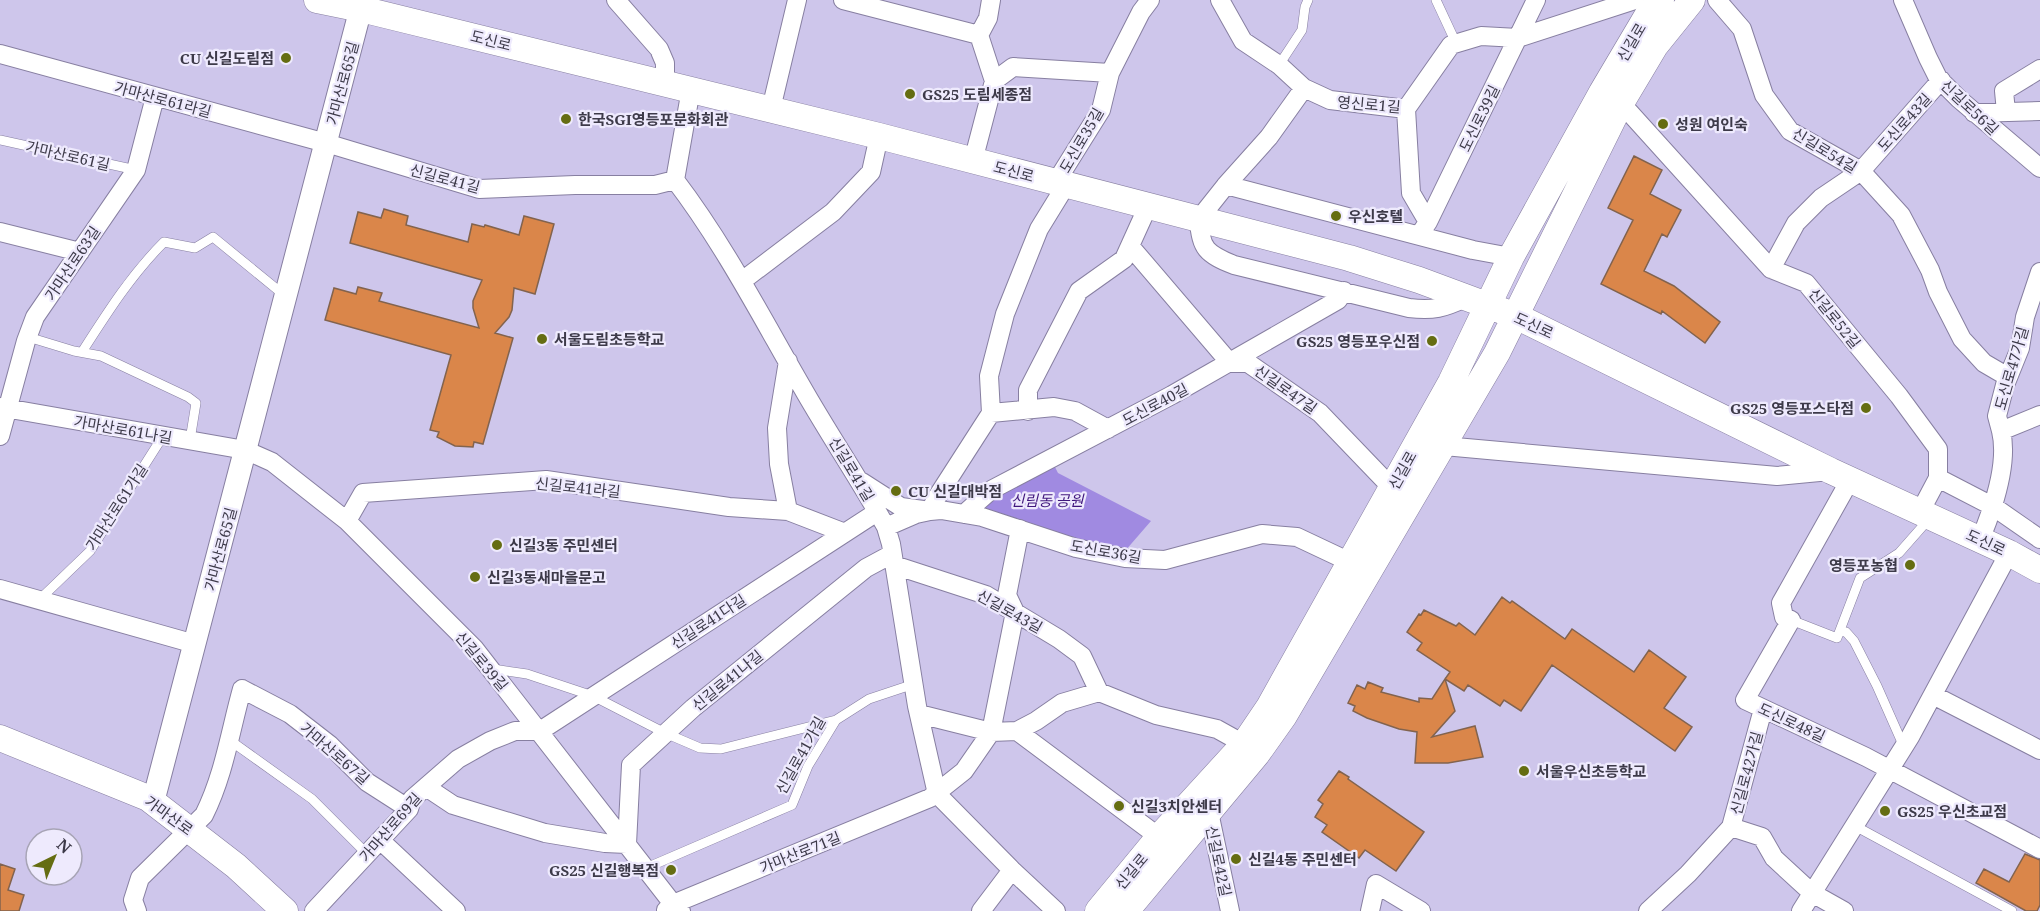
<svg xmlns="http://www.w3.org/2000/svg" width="2040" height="911" font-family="'Noto Serif','Noto Sans KR',serif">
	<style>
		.green { fill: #a08ae1 }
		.building { fill: #da864a; stroke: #82634e; stroke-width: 1.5 }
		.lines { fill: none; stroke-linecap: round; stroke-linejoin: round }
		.service-casing { stroke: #877fa1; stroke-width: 10 }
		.minor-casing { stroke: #877fa1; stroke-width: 20 }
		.tertiary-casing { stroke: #877fa1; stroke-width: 24 }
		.secondary-casing { stroke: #877fa1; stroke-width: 27 }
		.service { stroke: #fff; stroke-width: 9 }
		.minor { stroke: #fff; stroke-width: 18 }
		.tertiary { stroke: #fff; stroke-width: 22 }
		.secondary { stroke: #fff; stroke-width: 26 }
		.poi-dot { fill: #656d12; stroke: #eeeafd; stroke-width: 2 }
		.labels { text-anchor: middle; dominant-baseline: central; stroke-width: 4.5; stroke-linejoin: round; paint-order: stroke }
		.street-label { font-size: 15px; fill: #3d3a49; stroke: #eeeafd }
		.poi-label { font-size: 15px; font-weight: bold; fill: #3d3a49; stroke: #eeeafd; text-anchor: start }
		.park-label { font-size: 15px; font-style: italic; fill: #40177d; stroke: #eeeafd }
	</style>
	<rect width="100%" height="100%" fill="#cec6eb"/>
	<path class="green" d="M 1053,463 L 1058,473 L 1151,521 L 1125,551 L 973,511 Z"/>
	<path class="building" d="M 1634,156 L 1662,170 L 1650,194 L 1681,210 L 1667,237 L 1662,234 L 1644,271 L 1674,286 L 1720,322 L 1705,343 L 1662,311 L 1661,314 L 1601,284 L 1633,220 L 1608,208 Z
		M 384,209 L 408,216 L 406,225 L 468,242 L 472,224 L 484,227 L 485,225 L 519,235 L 524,216 L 554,224 L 535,294 L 514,288 L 512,310 L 509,317 L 495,333 L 513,338 L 483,444 L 474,442 L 473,447 L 455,446 L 437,437 L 439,432 L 430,430 L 451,355 L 325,320 L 334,288 L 356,294 L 358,287 L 382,293 L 379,301 L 479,328 L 473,308 L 473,301 L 482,280 L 350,243 L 358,212 L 381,218 Z
		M 1502,597 L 1510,603 L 1512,601 L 1565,639 L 1572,629 L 1634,672 L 1649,650 L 1686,677 L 1664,708 L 1692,727 L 1675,751 L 1552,665 L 1521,711 L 1504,700 L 1500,706 L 1468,685 L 1464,691 L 1445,679 L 1450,672 L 1417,650 L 1422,643 L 1407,632 L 1419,614 L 1421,615 L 1424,610 L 1456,626 L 1459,623 L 1475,635 Z
		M 1445,679 L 1455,711 L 1432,737 L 1475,726 L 1483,757 L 1448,763 L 1415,763 L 1417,732 L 1399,729 L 1367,718 L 1353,711 L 1355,706 L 1348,703 L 1357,685 L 1365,689 L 1368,682 L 1383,688 L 1381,692 L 1419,702 L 1419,698 L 1432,699 Z
		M 1339,771 L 1349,777 L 1348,779 L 1424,832 L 1396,871 L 1365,850 L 1359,858 L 1322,832 L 1327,825 L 1315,817 L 1323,804 L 1318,800 Z
		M 2025,854 L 2040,860 L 2040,905 L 2037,911 L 2026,911 L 1976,883 L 1984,869 L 2009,882 Z
		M 0,864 L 15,869 L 8,890 L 24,895 L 19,911 L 0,911 Z"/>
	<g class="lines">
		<g class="service-casing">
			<path id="service" d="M 1436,0 L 1456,43
				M 1279,65 L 1302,30 L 1305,7 L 1308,0
				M 0,140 L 136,170
				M 28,337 L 74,351 L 101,356 L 188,397 L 196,403 L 190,440
				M 82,352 C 107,313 131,275 164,242 L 195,248 L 213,237 L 284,295
				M 39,600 L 90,551 L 163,436
				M 1791,620 L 1837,638 L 1860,578 L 1899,553 L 1929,519
				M 1840,631 L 1846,632 L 1854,641 L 1877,686 L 1904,747
				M 493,669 L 527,674 L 593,696 L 665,733 L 700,748 L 721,749 L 836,720
				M 228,739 L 312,799 L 367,854
				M 1855,826 L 2012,911
				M 646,868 L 792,805 L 808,766 L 836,720 L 869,699 L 914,684"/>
		</g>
		<g class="minor-casing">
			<path id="minor" d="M 616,0 L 659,49 L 665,63 L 665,83
				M 843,0 L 979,35
				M 1220,0 L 1243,41 L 1279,65 L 1304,88 L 1330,100 L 1406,109 L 1451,45 L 1481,36 L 1518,38 L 1635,0
				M 1717,0 L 1742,29 L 1764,95 L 1790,131 L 1861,171 L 1901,215 L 1930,270 L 1938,292 L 1962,339 L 1984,363 L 2008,377
				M 1903,0 L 1928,58 L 1938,78 L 1959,99 L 2040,168
				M 979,35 L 988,18 L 991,0
				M 0,54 L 326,143 L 479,189 L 575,185 L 655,185 L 675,180
				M 994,81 L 1013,67 L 1110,73
				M 1304,88 L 1269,137 L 1226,185 L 1199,219 C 1200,249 1207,254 1234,265 L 1409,308 C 1433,311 1444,308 1465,298
				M 691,89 L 675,180 C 726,247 764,322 806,394 C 832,439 861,482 886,527 L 891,544 L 917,706 L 937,794 L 1012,870 L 1056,911
				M 1621,103 L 1771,269 L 1806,283 L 1899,396 L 1938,449 L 1938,478 L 1920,512
				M 771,109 L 797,0
				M 1406,109 L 1411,193 L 1428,222
				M 2006,112 L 2004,91 L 2040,69
				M 1974,113 L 2040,111
				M 973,161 L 994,81 L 979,35
				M 1056,182 L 1101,110 L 1110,73 L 1141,12 L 1150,0
				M 1226,185 L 1473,250 L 1511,257
				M 0,232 L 80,252
				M 1420,234 L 1428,222 L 1536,0
				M 1130,246 L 1230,363 L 1248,363 L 1320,413 L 1392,488
				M 1771,269 L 1796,223 L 1821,198 L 1861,171 L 1941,80
				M 742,281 L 833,212 L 871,172 L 879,136
				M 0,407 L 245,450 L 272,462 L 347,521 L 474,648 L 673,904 L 681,911
				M 1028,411 L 1028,390 L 1079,291 L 1124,259 L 1148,206
				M 991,413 L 1054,407 L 1075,411 L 1108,429
				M 2001,431 L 1997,416 L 2005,385 L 2020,348 L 2025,317 L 2040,272
				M 0,436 L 26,341 L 35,317 L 136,170 L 155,97
				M 1444,446 L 1777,476 L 1830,471
				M 1938,478 L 1994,507 L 2040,539
				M 1850,480 L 1781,603 L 1784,617 L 1791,620 L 1745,700 L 1866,757 L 2040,849
				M 862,482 L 901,507 L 930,511 L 941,510 L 982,517 L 1076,548 L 1125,558 L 1165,560 L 1262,534 L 1297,537 L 1350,562
				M 788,511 L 779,464 L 777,428 L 788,361
				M 964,514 L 991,490 L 1172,395 L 1338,300 L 1344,291
				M 347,521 L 363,493 L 546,480 L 729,507 L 788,511 L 845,533
				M 886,527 L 916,514 L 930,511 L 937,497 L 991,413 L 989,376 L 1005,314 L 1039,229 L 1066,185
				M 1980,540 C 1993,509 2009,464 2001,431 L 2040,415
				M 894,565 L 986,595 L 1059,639 L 1082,656 L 1099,692
				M 0,589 L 195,644
				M 1933,695 L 2040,750
				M 919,714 L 991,732 L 1017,731 L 1036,721 L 1062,703 L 1099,692 L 1156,715 L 1217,729 L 1244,744
				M 1017,731 L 1159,837
				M 426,787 L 453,805 L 545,833 L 605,843 L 627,844 L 631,765 L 693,708 L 866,568 L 892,554
				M 1209,812 L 1230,911
				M 1731,827 L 1762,837 L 1774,858 L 1812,893 L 1844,911
				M 380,840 L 456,911
				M 666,910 L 673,904 L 930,798 L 964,771 L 991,732 L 1015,612 L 1007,595 L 1020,529
				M 137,911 L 133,900 L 140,878 L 204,815 C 224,775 230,732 242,689 L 290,714 L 330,745 L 367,782 L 409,809
				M 314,911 L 409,809 L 412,799 L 458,759 L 490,741 L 515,731 L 540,731 L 877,512
				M 981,911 L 1012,870
				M 1370,911 L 1376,884 L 1421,911
				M 1648,911 L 1688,874 L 1731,827 L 1763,709
				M 1801,911 L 1910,737 L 2009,553"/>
		</g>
		<g class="tertiary-casing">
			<path id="tertiary" d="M 153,802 L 363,0"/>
		</g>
		<g class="secondary-casing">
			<path id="secondary" d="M 317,0 L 361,9 L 879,136 L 1349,258 L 1419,280 L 1516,316 L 1831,471 L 2009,553 L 2040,570
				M 0,738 L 148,798 L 236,866 L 285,911
				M 1098,911 L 1159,837 L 1244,744 L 1269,707 L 1451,382 L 1511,257 L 1602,92 L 1647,16 L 1661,0
				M 1126,911 L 1257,754 L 1284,716 L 1497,353 L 1621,103 L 1655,46 L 1692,0"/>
		</g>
		<use href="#service" class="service"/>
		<use href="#minor" class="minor"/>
		<use href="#tertiary" class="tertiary"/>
		<use href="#secondary" class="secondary"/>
	</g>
	<g class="poi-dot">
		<circle cx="286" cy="58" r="6"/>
		<circle cx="910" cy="94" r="6"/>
		<circle cx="566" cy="119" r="6"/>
		<circle cx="1663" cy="124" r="6"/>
		<circle cx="1336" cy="216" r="6"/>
		<circle cx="542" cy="339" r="6"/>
		<circle cx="1432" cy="341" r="6"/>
		<circle cx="1866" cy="408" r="6"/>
		<circle cx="896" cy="491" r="6"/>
		<circle cx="497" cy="545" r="6"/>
		<circle cx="1910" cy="565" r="6"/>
		<circle cx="475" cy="577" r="6"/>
		<circle cx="1524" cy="771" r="6"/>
		<circle cx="1119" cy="806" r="6"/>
		<circle cx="1885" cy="811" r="6"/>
		<circle cx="1236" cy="859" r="6"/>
		<circle cx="671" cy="870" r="6"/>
	</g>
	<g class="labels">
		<g class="street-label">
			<text transform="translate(491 40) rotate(14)">도신로</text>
			<text transform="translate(1631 42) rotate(-60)">신길로</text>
			<text transform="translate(342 83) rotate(-75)">가마산로65길</text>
			<text transform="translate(163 99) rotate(15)">가마산로61라길</text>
			<text transform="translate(1369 104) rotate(5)">영신로1길</text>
			<text transform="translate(1970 107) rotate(43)">신길로56길</text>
			<text transform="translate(1479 118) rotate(-64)">도신로39길</text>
			<text transform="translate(1904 122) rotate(-48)">도신로43길</text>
			<text transform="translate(1081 140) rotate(-60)">도신로35길</text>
			<text transform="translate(1825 150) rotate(31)">신길로54길</text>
			<text transform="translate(68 155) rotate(13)">가마산로61길</text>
			<text transform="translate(1014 171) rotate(15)">도신로</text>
			<text transform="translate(445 178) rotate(15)">신길로41길</text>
			<text transform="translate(72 263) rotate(-56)">가마산로63길</text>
			<text transform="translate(1835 318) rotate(51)">신길로52길</text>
			<text transform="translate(1534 325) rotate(25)">도신로</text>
			<text transform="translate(2011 368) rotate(-74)">도신로47가길</text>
			<text transform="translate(1286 389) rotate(35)">신길로47길</text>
			<text transform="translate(1155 404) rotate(-28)">도신로40길</text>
			<text transform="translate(123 429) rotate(10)">가마산로61나길</text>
			<text transform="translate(852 469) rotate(59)">신길로41길</text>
			<text transform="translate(1402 470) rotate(-61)">신길로</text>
			<text transform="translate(578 487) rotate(6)">신길로41라길</text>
			<text transform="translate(116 507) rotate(-57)">가마산로61가길</text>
			<text transform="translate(1986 542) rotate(25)">도신로</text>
			<text transform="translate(220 549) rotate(-75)">가마산로65길</text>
			<text transform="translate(1106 551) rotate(10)">도신로36길</text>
			<text transform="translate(1010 611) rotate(29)">신길로43길</text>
			<text transform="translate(708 621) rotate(-33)">신길로41다길</text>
			<text transform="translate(482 661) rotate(50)">신길로39길</text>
			<text transform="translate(727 680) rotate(-39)">신길로41나길</text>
			<text transform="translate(1792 722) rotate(25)">도신로48길</text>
			<text transform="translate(335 753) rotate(41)">가마산로67길</text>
			<text transform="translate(800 755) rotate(-61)">신길로41가길</text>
			<text transform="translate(1746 773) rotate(-75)">신길로42가길</text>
			<text transform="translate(169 815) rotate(36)">가마산로</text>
			<text transform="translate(390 827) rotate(-49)">가마산로69길</text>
			<text transform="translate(800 852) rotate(-22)">가마산로71길</text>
			<text transform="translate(1219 861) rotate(78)">신길로42길</text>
			<text transform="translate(1131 871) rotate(-50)">신길로</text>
		</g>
		<g class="poi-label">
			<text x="274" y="58" text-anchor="end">CU 신길도림점</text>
			<text x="922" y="94">GS25 도림세종점</text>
			<text x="578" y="119">한국SGI영등포문화회관</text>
			<text x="1675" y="124">성원 여인숙</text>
			<text x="1348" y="216">우신호텔</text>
			<text x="554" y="339">서울도림초등학교</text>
			<text x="1420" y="341" text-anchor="end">GS25 영등포우신점</text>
			<text x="1854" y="408" text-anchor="end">GS25 영등포스타점</text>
			<text x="908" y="491">CU 신길대박점</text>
			<text x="509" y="545">신길3동 주민센터</text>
			<text x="1898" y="565" text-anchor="end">영등포농협</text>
			<text x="487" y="577">신길3동새마을문고</text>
			<text x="1536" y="771">서울우신초등학교</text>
			<text x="1131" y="806">신길3치안센터</text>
			<text x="1897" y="811">GS25 우신초교점</text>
			<text x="1248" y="859">신길4동 주민센터</text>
			<text x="659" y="870" text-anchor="end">GS25 신길행복점</text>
		</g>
		<g class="park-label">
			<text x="1047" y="500">신림동 공원</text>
		</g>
	</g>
	<g transform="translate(54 857) rotate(43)"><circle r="28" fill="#eeeafd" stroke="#a7a4b5" stroke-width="1.5"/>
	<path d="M0-4.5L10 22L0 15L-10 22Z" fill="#656d12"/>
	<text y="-9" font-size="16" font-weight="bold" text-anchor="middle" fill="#3d3a49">N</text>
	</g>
</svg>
